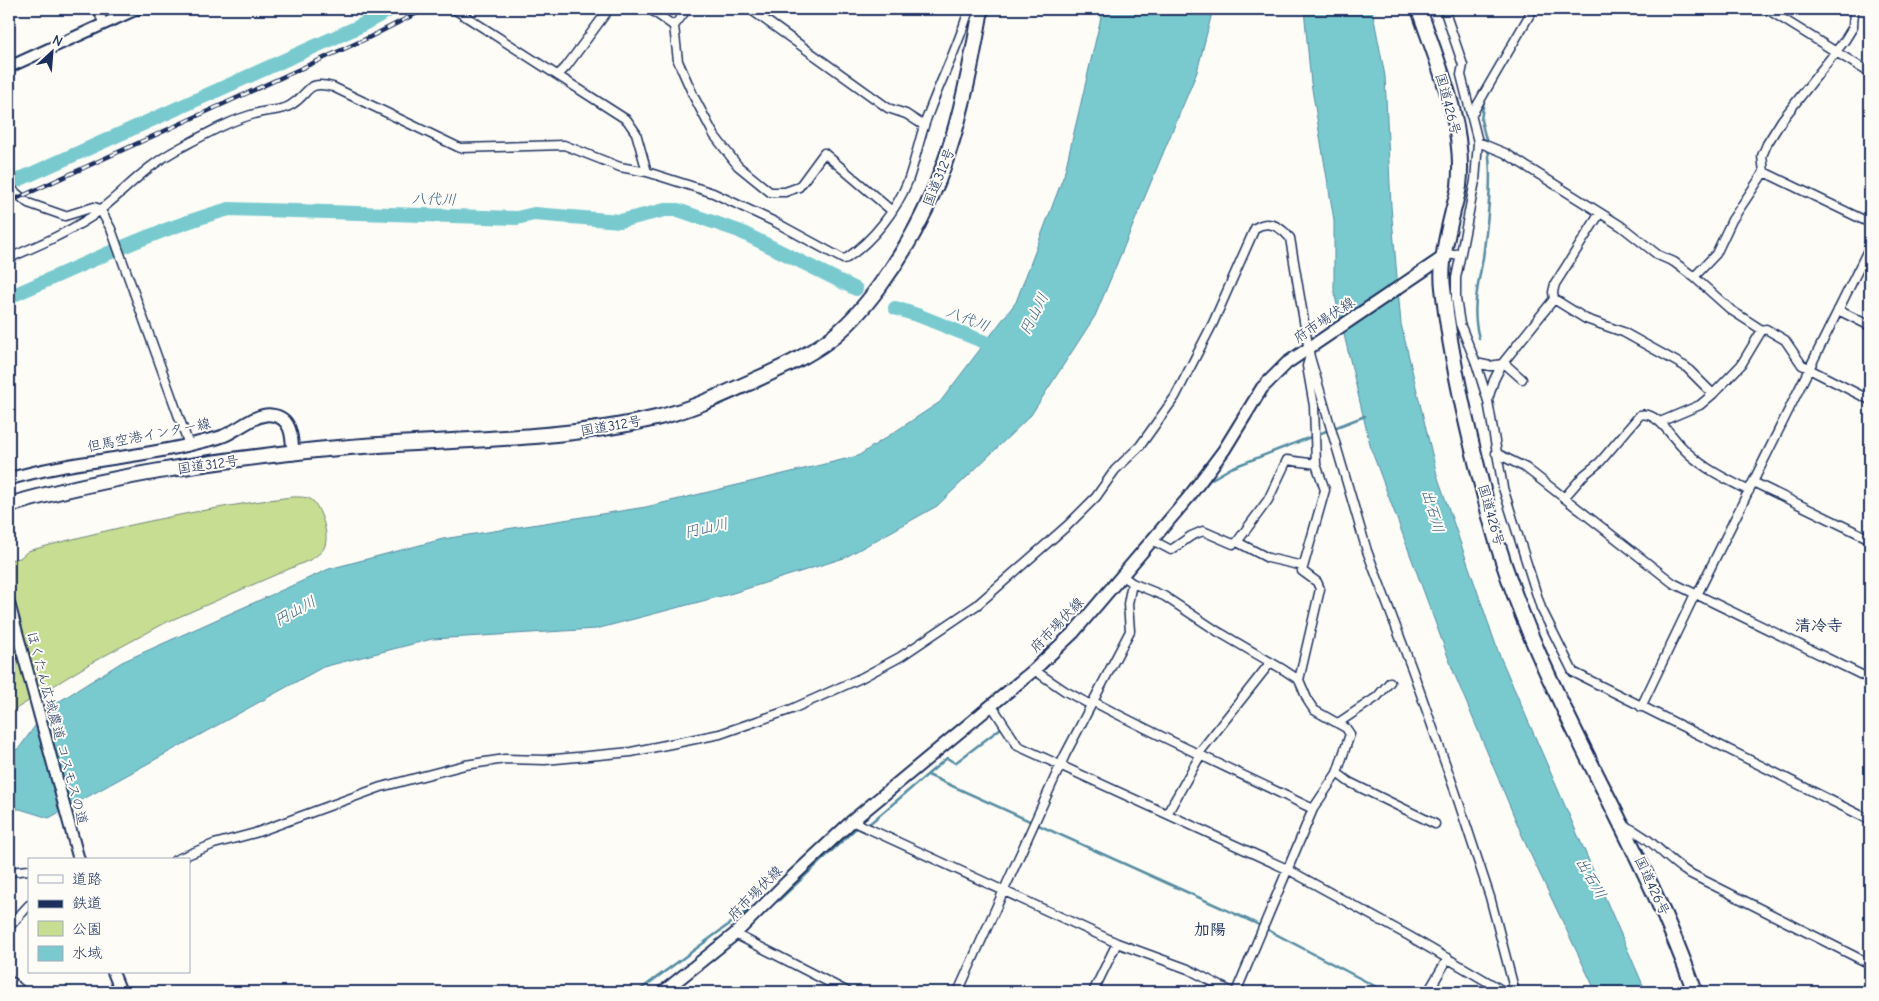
<svg xmlns="http://www.w3.org/2000/svg" width="1879" height="1001" font-family="'Comic Neue','Klee One',sans-serif">
	<style>
		.green { fill: #c7dd92; stroke: #718678 }
		.water { fill: #79cacf; stroke: #538ca2 }
		.lines { fill: none; stroke-linecap: round; stroke-linejoin: round }
		.stream { stroke: #538ca2; stroke-width: 2.5 }
		.river { stroke: #79cacf; stroke-width: 14 }
		.minor-casing { stroke: #1b2f5e; stroke-width: 11 }
		.tertiary-casing { stroke: #1b2f5e; stroke-width: 14 }
		.secondary-casing { stroke: #1b2f5e; stroke-width: 15 }
		.trunk-casing { stroke: #1b2f5e; stroke-width: 18 }
		.minor { stroke: #fdfcf7; stroke-width: 8 }
		.tertiary { stroke: #fdfcf7; stroke-width: 10 }
		.secondary { stroke: #fdfcf7; stroke-width: 11 }
		.trunk { stroke: #fdfcf7; stroke-width: 14 }
		.rail-casing { stroke: #1b2f5e; stroke-width: 4.5 }
		.rail { stroke: #fdfcf7; stroke-width: 2.5; stroke-dasharray: 8; stroke-linecap: butt }
		.labels { text-anchor: middle; dominant-baseline: central; stroke-width: 4; stroke-linejoin: round; paint-order: stroke }
		.street-label { font-size: 14px; fill: #1b2f5e; stroke: #fdfcf7 }
		.water-label { font-size: 15px; font-style: italic; fill: #375e80; stroke: #fdfcf7 }
		.quarter-label { font-size: 16px; font-weight: bold; fill: #1b2f5e; stroke: #fdfcf7 }
	</style>
	<rect width="100%" height="100%" fill="#fdfcf7"/>
	<filter id="ink" filterUnits="userSpaceOnUse"><feTurbulence type="fractalNoise" baseFrequency=".02" numOctaves="2"/><feDisplacementMap in="SourceGraphic" scale="10" xChannelSelector="R" yChannelSelector="G"/><feConvolveMatrix kernelMatrix="1 2 1 2 8 2 1 2 1" color-interpolation-filters="sRGB"/></filter>
	<g filter="url(#ink)">
		<path class="green" d="M 291,497 C 299,497 309,496 314,502 C 322,513 330,536 324,548 C 322,552 316,556 312,559 L 167,622 L 91,663 L 9,713 L 9,560 L 20,558 L 28,551 C 114,527 203,508 291,497 Z"/>
		<path class="water" d="M 1103,9 L 1213,9 L 1197,72 L 1095,316 L 1031,415 L 937,506 L 844,558 L 733,593 L 596,629 L 432,639 L 323,667 L 49,818 L 20,809 L 9,809 L 9,755 L 20,747 L 47,709 L 122,662 L 329,569 L 443,539 L 646,507 L 858,456 L 940,402 L 1016,302 L 1064,175 Z
			M 1304,9 L 1372,9 L 1385,76 L 1391,206 L 1401,324 L 1437,475 L 1499,654 L 1646,992 L 1596,992 L 1527,847 L 1454,673 L 1371,449 L 1334,292 L 1334,220 L 1311,83 Z"/>
		<g class="lines">
			<path class="stream" d="M 1484,100 L 1481,120 L 1487,144
				M 1479,338 C 1471,310 1478,286 1483,258 C 1487,225 1493,181 1488,149
				M 1198,494 L 1210,480 L 1231,468 L 1365,416
				M 1000,713 L 1000,706 L 1041,672 L 1061,652
				M 928,775 L 1253,922 L 1386,992
				M 868,825 L 947,758 L 955,763 L 1001,728 L 1000,724
				M 778,901 L 855,829 L 860,827
				M 637,992 L 758,903"/>
			<path class="river" d="M 9,181 L 18,180 L 358,27 L 391,9
				M 9,297 C 81,266 153,230 229,209 L 517,218 L 534,214 L 620,221 L 665,210 L 678,210 L 739,231 L 856,289
				M 895,308 L 920,316 L 1002,349"/>
			<g class="minor-casing">
				<path id="minor" d="M 97,9 L 104,24
					M 454,9 L 627,120 L 636,133 L 647,172
					M 650,9 L 674,26 L 687,9
					M 750,9 L 888,108 L 906,114 L 923,125
					M 1444,9 L 1463,65 L 1461,75 L 1478,142 L 1475,181 L 1461,253
					M 1767,9 L 1870,73
					M 674,26 L 678,61 L 694,97 L 714,135 L 738,166 L 770,192 L 785,192 L 799,187 L 824,153 L 892,211
					M 558,75 L 566,67 L 609,9
					M 1471,116 L 1533,9
					M 1478,142 L 1505,153 L 1621,226 L 1658,255 L 1674,262 L 1694,277 L 1731,310 L 1762,330 L 1766,329 L 1785,340 L 1802,365 L 1809,368
					M 1764,172 L 1762,156 L 1767,144 L 1782,120 L 1845,40 L 1853,27 L 1854,9
					M 1764,172 L 1870,223
					M 9,187 L 28,203 L 65,216 L 94,207 L 100,209 L 111,229 L 189,445
					M 1445,256 L 1461,253 L 1456,278 L 1456,299 L 1460,324 L 1476,363 L 1488,401 L 1503,488 L 1541,608 L 1573,672 L 1870,820
					M 9,258 C 37,246 65,234 91,217 C 122,195 142,168 178,149 C 204,135 230,120 258,113 C 268,110 282,111 291,105 C 311,93 305,80 333,87 L 460,148 L 564,145 L 620,167 L 647,172 L 713,193 L 775,222 L 843,259 L 847,258 C 873,240 896,211 908,181 C 916,159 920,134 929,112 C 942,77 959,45 969,9
					M 1694,277 L 1716,254 L 1732,220 L 1764,172
					M 1554,299 L 1586,319 L 1623,332 L 1686,367 L 1713,394 L 1700,405 L 1660,422
					M 1554,299 L 1553,292 L 1555,284 L 1600,213
					M 1838,310 L 1870,326
					M 1476,363 L 1490,366 L 1502,364 L 1554,299
					M 1504,363 L 1522,379
					M 1809,369 L 1870,400
					M 1713,394 L 1741,365 L 1762,330
					M 1488,399 L 1494,380 L 1502,364
					M 1496,453 L 1526,468 L 1673,583 L 1870,679
					M 1753,482 L 1870,539
					M 1564,498 L 1584,475 L 1600,462 L 1640,415 C 1657,411 1671,436 1681,446 C 1700,467 1725,478 1749,491
					M 1152,540 L 1171,550 L 1191,536 L 1203,531 L 1233,544 L 1237,542 L 1268,558 L 1303,566
					M 1237,542 L 1268,500 L 1287,460 L 1316,464
					M 1121,575 L 1132,583 L 1164,596 L 1217,631 L 1284,670 L 1299,680 L 1308,701 L 1314,710 L 1346,728 L 1350,734 L 1337,773 L 1313,809 L 1236,992
					M 1697,595 L 1870,246
					M 1034,670 L 1065,691 L 1091,705
					M 1299,680 L 1320,589 L 1317,582 L 1302,571 L 1325,490 L 1316,464 L 1314,406 L 1307,366 L 1309,359
					M 1094,702 C 1165,740 1240,773 1313,809
					M 992,706 L 1018,746 L 1287,869 L 1409,936 L 1505,992
					M 1641,707 L 1695,594
					M 1338,723 L 1377,697 L 1390,682
					M 1199,753 L 1270,663
					M 1337,773 L 1349,782 L 1435,824
					M 1167,814 L 1201,754
					M 852,821 L 1117,943 L 1188,969 L 1232,992
					M 1623,825 C 1653,838 1662,856 1687,872 L 1870,964
					M 175,860 L 214,844 L 255,833 L 381,787 L 465,765 L 505,759 L 545,760 L 631,752 L 720,734 L 792,709 L 861,678 L 900,657 L 977,605 L 1068,525 L 1096,497 L 1115,470 L 1140,446 L 1175,397 L 1213,323 L 1255,228 C 1269,219 1281,227 1290,238 L 1310,357 L 1367,551 L 1412,669 L 1455,791 L 1490,897 L 1515,992
					M 9,872 L 29,870
					M 9,927 L 29,905
					M 735,934 L 848,992
					M 9,980 L 23,992
					M 958,992 L 1065,755 L 1130,631 L 1128,604 L 1132,583
					M 1093,992 L 1117,943
					M 1428,992 L 1448,958"/>
			</g>
			<g class="tertiary-casing">
				<path id="tertiary" d="M 9,67 L 137,9
					M 9,603 L 79,860
					M 113,972 L 121,992"/>
			</g>
			<g class="secondary-casing">
				<path id="secondary" d="M 9,479 C 71,460 138,459 201,442 C 208,440 216,439 223,436 C 237,431 256,413 271,415 C 292,417 292,437 293,454
					M 663,992 L 735,934 L 788,881 L 852,821 L 1034,670 L 1074,632 L 1188,498 L 1224,450 L 1262,388 L 1287,363 L 1445,256"/>
			</g>
			<g class="trunk-casing">
				<path id="trunk" d="M 1419,9 C 1438,65 1466,126 1459,186 C 1458,194 1455,202 1453,211 C 1447,235 1440,264 1443,288 C 1451,364 1470,440 1489,513 C 1532,683 1637,828 1695,992
					M 9,505 C 108,476 213,461 316,450 C 429,438 545,444 656,418 C 690,410 722,395 753,381 C 779,369 806,357 829,340 C 848,326 865,306 879,287 C 944,199 963,114 981,9"/>
			</g>
			<use href="#minor" class="minor"/>
			<use href="#tertiary" class="tertiary"/>
			<use href="#secondary" class="secondary"/>
			<use href="#trunk" class="trunk"/>
			<g class="rail-casing">
				<path id="rail" d="M 9,202 L 370,37 L 425,9"/>
			</g>
			<use href="#rail" class="rail"/>
		</g>
	</g>
	<g class="labels">
		<g class="street-label">
			<text transform="translate(1448 104) rotate(75)">国道426号</text>
			<text transform="translate(939 177) rotate(-68)">国道312号</text>
			<text transform="translate(1324 320) rotate(-34)">府市場伏線</text>
			<text transform="translate(611 426) rotate(-10)">国道312号</text>
			<text transform="translate(149 435) rotate(-11)">但馬空港インター線</text>
			<text transform="translate(208 465) rotate(-8)">国道312号</text>
			<text transform="translate(1491 515) rotate(74)">国道426号</text>
			<text transform="translate(1057 625) rotate(-46)">府市場伏線</text>
			<text transform="translate(57 728) rotate(75)">ほくたん広域農道 コスモスの道</text>
			<text transform="translate(1652 886) rotate(65)">国道426号</text>
			<text transform="translate(755 893) rotate(-45)">府市場伏線</text>
		</g>
		<g class="water-label">
			<text transform="translate(434 199) rotate(2)">八代川</text>
			<text transform="translate(1034 314) rotate(-63)">円山川</text>
			<text transform="translate(968 319) rotate(21)">八代川</text>
			<text transform="translate(1433 511) rotate(74)">出石川</text>
			<text transform="translate(706 528) rotate(-13)">円山川</text>
			<text transform="translate(295 611) rotate(-29)">円山川</text>
			<text transform="translate(1591 878) rotate(60)">出石川</text>
		</g>
		<g class="quarter-label">
			<text x="1819" y="626">清冷寺</text>
			<text x="1210" y="930">加陽</text>
		</g>
	</g>
	<rect width="1879" height="1001" fill="none" stroke="#fdfcf7" stroke-width="30"/>
	<rect x="15" y="15" width="1849" height="971" fill="none" stroke="#1b2f5e" stroke-width="2" filter="url(#ink)"/>
	<rect x="28" y="858" width="162" height="115" fill="#fdfcf7" stroke="#a3aaba"/>
	<rect x="38" y="875" width="25" height="8" fill="#fdfcf7" stroke="#a3aaba"/>
	<text x="72" y="884" font-size="15" fill="#1b2f5e">道路</text>
	<rect x="38" y="900" width="25" height="8" fill="#1b2f5e" stroke="#a3aaba"/>
	<text x="72" y="908" font-size="15" fill="#1b2f5e">鉄道</text>
	<rect x="38" y="921" width="25" height="15" fill="#c7dd92" stroke="#a3aaba"/>
	<text x="72" y="934" font-size="15" fill="#1b2f5e">公園</text>
	<rect x="38" y="946" width="25" height="15" fill="#79cacf" stroke="#a3aaba"/>
	<text x="72" y="958" font-size="15" fill="#1b2f5e">水域</text>
	<g transform="translate(52 52) rotate(26)" stroke="#fdfcf7" stroke-width="4" paint-order="stroke">
	<path d="M0-4L9 19L0 12L-9 19Z" fill="#1b2f5e"/>
	<text y="-8" font-size="14" font-weight="bold" text-anchor="middle" fill="#1b2f5e">N</text>
	</g>
</svg>
